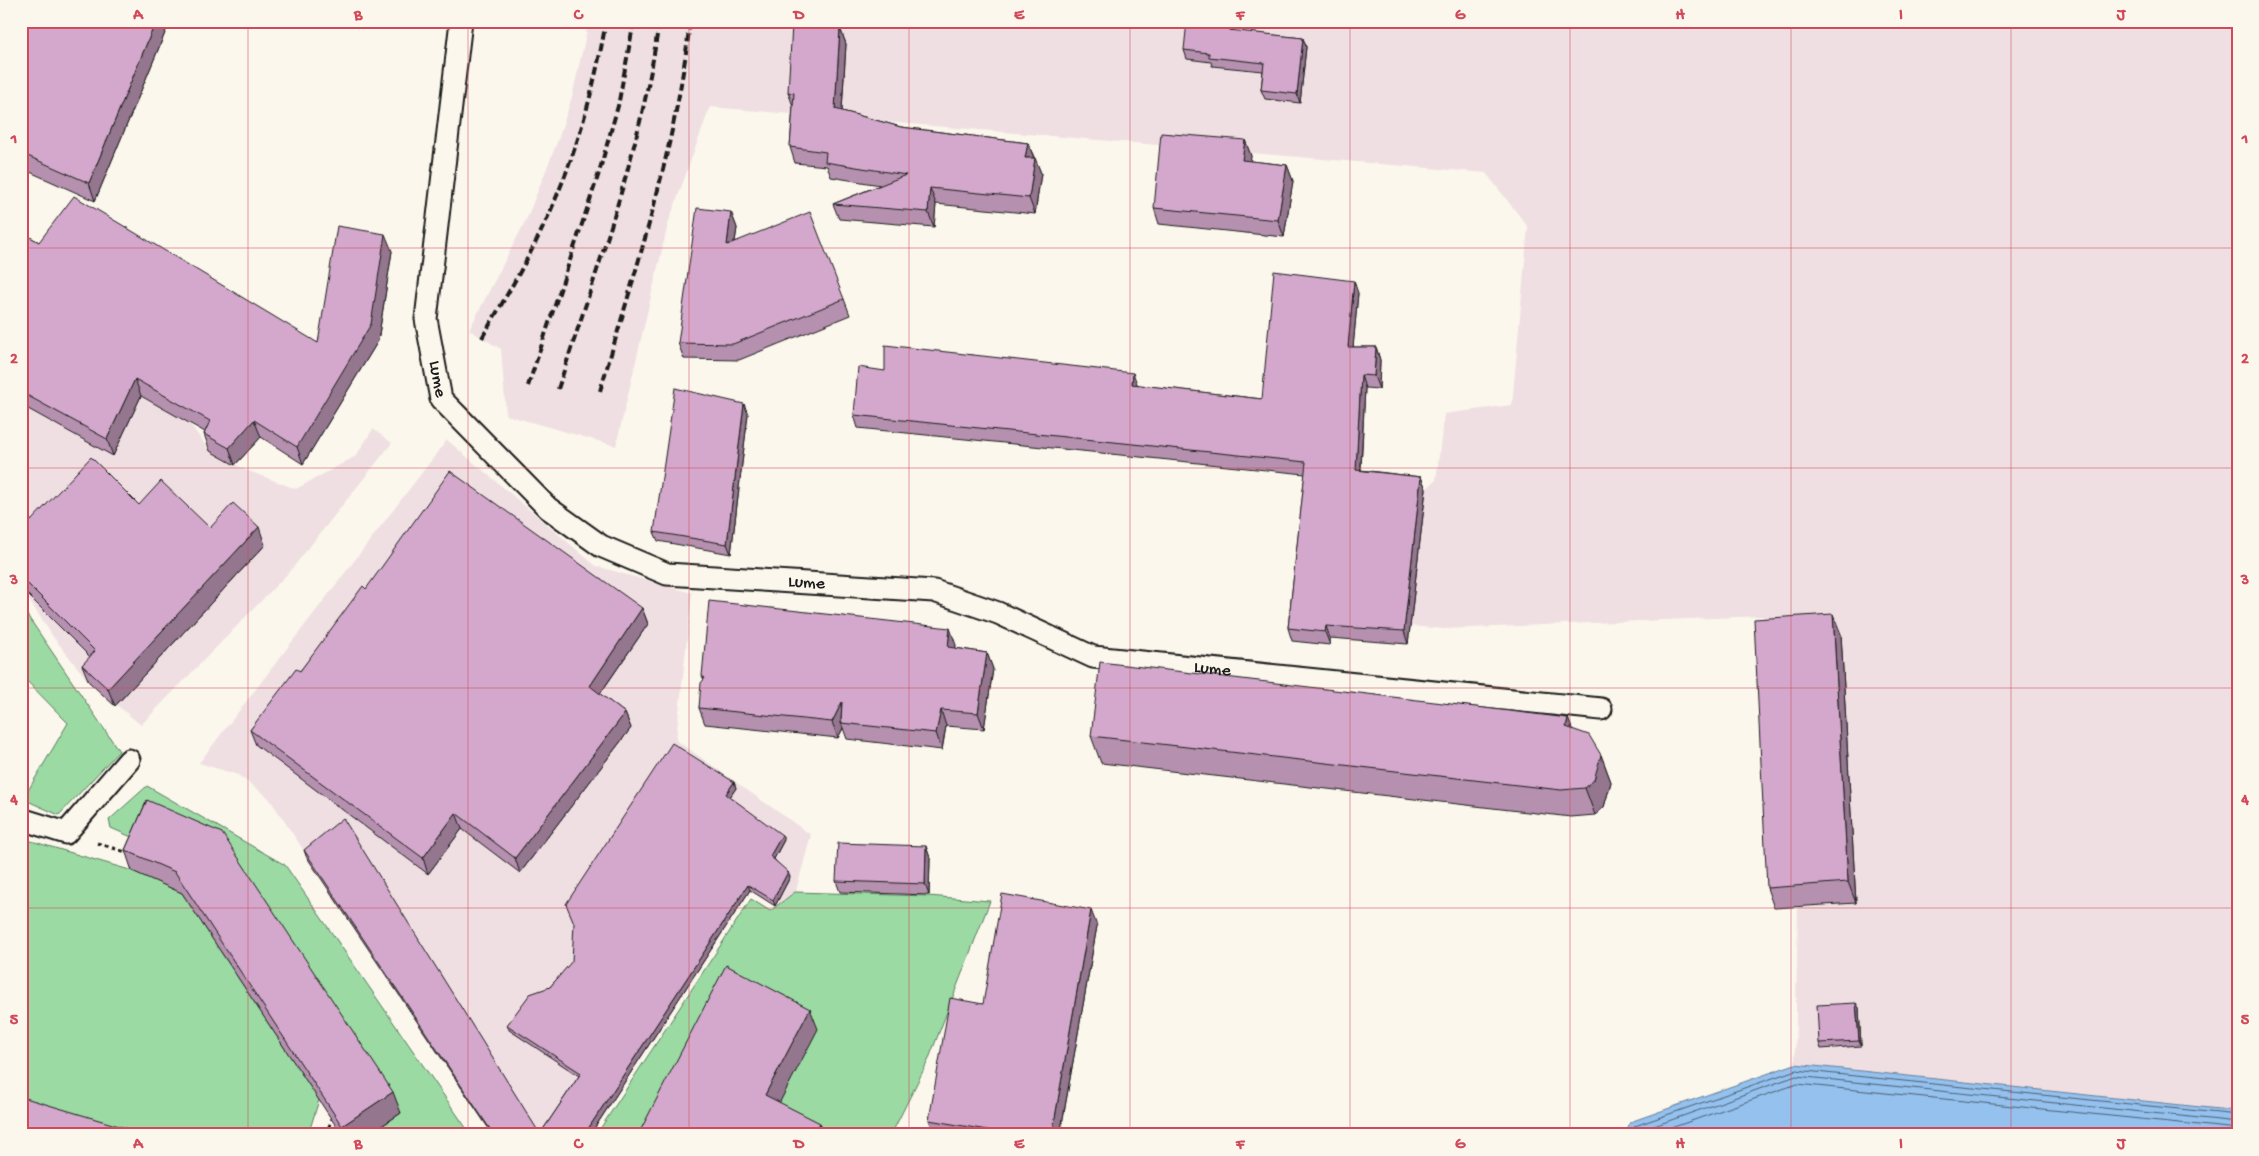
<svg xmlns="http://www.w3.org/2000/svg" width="2259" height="1156" font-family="'Gochi Hand',sans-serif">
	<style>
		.built { fill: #efdfe2 }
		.green { fill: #9bdaa3; stroke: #5c7b60 }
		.water { fill: #94c1ee; stroke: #647f9a }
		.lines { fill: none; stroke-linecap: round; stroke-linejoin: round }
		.shore { stroke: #4c5e70; stroke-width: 1 }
		.lane-casing { stroke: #1c1c1c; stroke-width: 25 }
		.path { stroke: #1c1c1c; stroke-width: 3; stroke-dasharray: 4 4; stroke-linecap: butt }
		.lane { stroke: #fbf7ec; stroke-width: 21 }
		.rail { stroke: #1c1c1c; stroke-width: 4; stroke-dasharray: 8 4; stroke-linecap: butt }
		.wall { fill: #b590af; stroke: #1c1c1c }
		.shaded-wall { fill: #94768f; stroke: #1c1c1c }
		.building { fill: #d3a8cc; stroke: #1c1c1c }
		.grid { fill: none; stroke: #d1495b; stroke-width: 1; stroke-opacity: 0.55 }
		.labels { text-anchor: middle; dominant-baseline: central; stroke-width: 4; stroke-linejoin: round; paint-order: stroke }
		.street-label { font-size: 18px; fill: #1c1c1c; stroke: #fbf7ec }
		.neatline { fill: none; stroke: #d1495b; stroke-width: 2 }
		.grid-label { font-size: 16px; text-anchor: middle; font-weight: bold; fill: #d1495b }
	</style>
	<rect width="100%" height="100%" fill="#fbf7ec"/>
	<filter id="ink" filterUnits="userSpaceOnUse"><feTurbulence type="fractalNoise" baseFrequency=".02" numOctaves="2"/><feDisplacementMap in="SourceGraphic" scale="10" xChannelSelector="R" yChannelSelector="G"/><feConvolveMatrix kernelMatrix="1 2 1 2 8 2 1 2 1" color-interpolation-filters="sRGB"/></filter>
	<g filter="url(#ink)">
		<path class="built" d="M 589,21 L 2238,21 L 2238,1111 L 1795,1064 L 1798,907 L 1856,903 L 1762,640 L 1763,616 L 1444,629 L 1410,626 L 1426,489 L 1436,480 L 1444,414 L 1512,405 L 1528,227 L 1486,173 L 710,107 L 668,224 L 616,446 L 506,415 L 501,349 L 469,330 L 527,218 L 558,140 L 572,97 Z
			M 21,286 L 209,392 L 190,424 L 210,451 L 246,470 L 296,489 L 356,456 L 373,429 L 392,443 L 291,570 L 141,725 L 89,682 L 54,638 L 21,588 Z
			M 447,440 L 596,566 L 692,593 L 676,740 L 811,835 L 796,891 L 775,906 L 750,891 L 590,1135 L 493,1135 L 269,798 L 238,775 L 199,763 Z"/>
		<path class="green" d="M 21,606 L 119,751 L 59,815 L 23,799 L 68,723 L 21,675 Z
			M 147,786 L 285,865 L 471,1135 L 368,1135 L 400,1113 L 145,843 L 111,828 L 109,820 Z
			M 21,838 L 133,871 L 182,893 L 319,1100 L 308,1135 L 100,1135 L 21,1112 Z
			M 795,892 L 928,896 L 990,901 L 928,1061 L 891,1135 L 596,1135 L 751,899 L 770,911 Z"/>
		<path class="water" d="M 1795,1064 L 2238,1111 L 2238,1135 L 1625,1135 L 1630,1122 Z"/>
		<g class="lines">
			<path class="shore" d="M 1630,1135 L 1635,1126 L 1796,1070 L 2238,1115
				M 1637,1135 L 1640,1131 L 1796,1076 L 2238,1122
				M 1651,1135 L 1797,1084 L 2238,1129"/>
			<g class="lane-casing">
				<g id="lane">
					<path id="s1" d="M 461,21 L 426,319 L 441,399 L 548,508 L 601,546 L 667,574 L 934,591 L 998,613 L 1093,657 L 1601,709"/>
					<path d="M 21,819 L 66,833 L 129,760"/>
				</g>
			</g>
			<path class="path" d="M 97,843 L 129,853
				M 326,1135 L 332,1118"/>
			<use href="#lane" class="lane"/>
			<path class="rail" d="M 482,338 C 509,291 538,244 558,193 C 581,138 596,80 606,21
				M 528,386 L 598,176 L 618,106 L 634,21
				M 558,389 C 597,268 642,148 659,21
				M 600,391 C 636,269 676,148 690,21"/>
		</g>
		<path class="wall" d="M 21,21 L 170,21 L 95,201 L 21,168 Z
			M 561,21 L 574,21 L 574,23 Z
			M 840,28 L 846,44 L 842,111 L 901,127 L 1028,143 L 1041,173 L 1035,214 L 936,204 L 934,227 L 839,219 L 833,204 L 880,185 L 831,177 L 827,166 L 795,163 L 790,147 L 793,106 L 788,92 Z
			M 1233,31 L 1303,38 L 1306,47 L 1300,103 L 1265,99 L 1261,90 L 1263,71 L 1212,66 L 1211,62 L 1187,59 L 1184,50 Z
			M 1245,140 L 1251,156 L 1250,161 L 1287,165 L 1293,181 L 1284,237 L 1159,224 L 1154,208 Z
			M 731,212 L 737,228 L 735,242 L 844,299 L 850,315 L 739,360 L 684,359 L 678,343 Z
			M 21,232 L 39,242 L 318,343 L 392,251 L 378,341 L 303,464 L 261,437 L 235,465 L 210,451 L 204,434 L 205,432 L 141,396 L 113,456 L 21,405 Z
			M 1358,293 L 1353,347 L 1376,347 L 1380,360 L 1379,389 L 1365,388 L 1361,470 L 1421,477 L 1426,489 L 1408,644 L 1330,638 L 1330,645 L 1292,641 L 1288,628 L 1305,474 L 858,428 L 854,415 L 885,371 L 1138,385 L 1262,399 Z
			M 748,414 L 731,554 L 658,541 L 654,532 Z
			M 139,505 L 265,545 L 115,706 L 89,682 L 82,665 L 90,657 L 21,588 L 21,508 L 31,521 Z
			M 366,589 L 642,608 L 648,624 L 600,694 L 625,713 L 631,728 L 520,873 L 462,829 L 428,874 L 256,745 L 250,730 L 300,671 Z
			M 1841,634 L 1856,903 L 1774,908 L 1767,888 Z
			M 956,645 L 955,648 L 987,653 L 993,669 L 984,729 L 946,726 L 942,750 L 847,739 L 843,728 L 838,738 L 705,724 L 699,708 L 704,680 L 702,676 Z
			M 1568,718 L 1572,729 L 1601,755 L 1611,782 L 1604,807 L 1595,815 L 1571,817 L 1101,763 L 1091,736 Z
			M 734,782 L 736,788 L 730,797 L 784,840 L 774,859 L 790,877 L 775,906 L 750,890 L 590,1135 L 493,1135 L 306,856 L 304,850 L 540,1134 L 579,1076 L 509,1030 L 507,1025 L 550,987 Z
			M 147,800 L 401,1113 L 368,1135 L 342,1135 L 182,893 L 132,871 L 125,850 Z
			M 926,846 L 930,858 L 929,895 L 840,892 L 836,881 Z
			M 1097,926 L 1060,1135 L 935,1135 L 929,1120 L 983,1004 Z
			M 1856,1003 L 1859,1008 L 1861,1046 L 1821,1049 L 1819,1043 Z"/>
		<path class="shaded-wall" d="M 156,21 L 170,21 L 95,201 L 89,183 Z
			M 1230,22 L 1233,31 L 1229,30 Z
			M 840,28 L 846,44 L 841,125 L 835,109 Z
			M 1303,38 L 1306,47 L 1300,103 L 1297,94 Z
			M 1245,140 L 1251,156 L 1248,176 L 1242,160 Z
			M 1028,143 L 1034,158 L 1025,158 Z
			M 1035,158 L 1041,173 L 1035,214 L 1029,198 Z
			M 1287,165 L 1293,181 L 1284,237 L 1278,220 Z
			M 930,188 L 936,204 L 934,227 L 928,212 Z
			M 731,212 L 737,228 L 732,261 L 727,245 Z
			M 385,234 L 392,251 L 378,341 L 303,464 L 297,447 Z
			M 1354,281 L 1358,293 L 1352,359 L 1348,347 Z
			M 1376,347 L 1380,360 L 1379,389 L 1374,376 Z
			M 1133,373 L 1138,386 L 1132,384 Z
			M 1361,375 L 1365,388 L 1360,482 L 1356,470 Z
			M 135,379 L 141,396 L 113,456 L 107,439 Z
			M 744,404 L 748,414 L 731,554 L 727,544 Z
			M 254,420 L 261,437 L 235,465 L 229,448 Z
			M 1421,477 L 1426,489 L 1408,644 L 1404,631 Z
			M 259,527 L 265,545 L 115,706 L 108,689 Z
			M 642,608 L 648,624 L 595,701 L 590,686 Z
			M 1833,614 L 1841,634 L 1856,903 L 1848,882 Z
			M 1326,626 L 1330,638 L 1330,645 L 1325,632 Z
			M 950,628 L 956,645 L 954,663 L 948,647 Z
			M 987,653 L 993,669 L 984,729 L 978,713 Z
			M 842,702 L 841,723 L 843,728 L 838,738 L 832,722 Z
			M 941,710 L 946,726 L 942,750 L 936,733 Z
			M 625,713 L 631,728 L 520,873 L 515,858 Z
			M 1568,718 L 1578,745 L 1566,727 Z
			M 1601,755 L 1611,782 L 1604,807 L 1595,815 L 1585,788 Z
			M 734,782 L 736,788 L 728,800 L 726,794 Z
			M 456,813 L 462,829 L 428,874 L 423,858 Z
			M 782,835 L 784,840 L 772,862 L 770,856 Z
			M 926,846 L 930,858 L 929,895 L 925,884 Z
			M 788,872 L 790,877 L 775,906 L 773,900 Z
			M 748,885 L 750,890 L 590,1135 L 584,1135 Z
			M 1091,910 L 1097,926 L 1060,1135 L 1052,1135 Z
			M 1856,1003 L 1859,1008 L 1861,1046 L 1859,1041 Z
			M 810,1009 L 818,1029 L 773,1115 L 765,1095 Z
			M 393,1092 L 401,1113 L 368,1135 L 346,1135 L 342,1126 Z
			M 820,1123 L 824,1135 L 813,1135 Z"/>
		<path class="building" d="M 21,21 L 156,21 L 89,183 L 21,153 Z
			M 1187,21 L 1230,22 L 1229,30 L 1303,38 L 1297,94 L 1261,90 L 1264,63 L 1209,57 L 1209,53 L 1184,50 Z
			M 792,25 L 840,28 L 835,109 L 901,127 L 1028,143 L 1025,158 L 1035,158 L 1029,198 L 930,188 L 928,212 L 833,204 L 906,175 L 825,162 L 826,152 L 790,147 L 794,93 L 788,92 Z
			M 1161,133 L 1245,140 L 1242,160 L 1287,165 L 1278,220 L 1154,208 Z
			M 74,196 L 318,343 L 337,226 L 385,234 L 371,324 L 297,447 L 254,420 L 229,448 L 204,434 L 210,421 L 135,379 L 107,439 L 21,392 L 21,232 L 39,242 Z
			M 697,208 L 731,212 L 727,245 L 810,212 L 844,299 L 733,344 L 678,343 Z
			M 1274,271 L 1354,281 L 1348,347 L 1376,347 L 1374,376 L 1361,375 L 1356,470 L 1421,477 L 1404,631 L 1326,626 L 1325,632 L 1288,628 L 1306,462 L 854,415 L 858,367 L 885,371 L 885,345 L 1133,373 L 1132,384 L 1262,399 Z
			M 675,388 L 744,404 L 727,544 L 654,532 Z
			M 91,457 L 139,505 L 161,481 L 210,528 L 233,503 L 259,527 L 108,689 L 82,665 L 95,651 L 21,577 L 21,508 L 31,521 Z
			M 450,471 L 642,608 L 590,686 L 625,713 L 515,858 L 456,813 L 423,858 L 250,730 L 296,669 L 300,671 L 363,586 L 366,589 Z
			M 709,601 L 950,628 L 948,647 L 987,653 L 978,713 L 941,710 L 936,733 L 841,723 L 842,702 L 832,722 L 699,708 L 701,683 L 705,678 L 702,676 Z
			M 1833,614 L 1848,882 L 1767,888 L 1754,619 Z
			M 1100,662 L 1568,718 L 1566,727 L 1589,735 L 1601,755 L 1594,780 L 1585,788 L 1561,790 L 1091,736 Z
			M 672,743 L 734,782 L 726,794 L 782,835 L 770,856 L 788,872 L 773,900 L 748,885 L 584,1135 L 494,1135 L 304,850 L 343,818 L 540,1134 L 581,1073 L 507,1025 L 530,994 L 550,987 L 572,961 L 574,923 L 566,904 Z
			M 147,800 L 222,833 L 393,1092 L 342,1126 L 175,872 L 125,850 Z
			M 838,843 L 926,846 L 925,884 L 836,881 Z
			M 1002,894 L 1091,910 L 1052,1135 L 1016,1135 L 929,1120 L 950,998 L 983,1004 Z
			M 726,965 L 810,1009 L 765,1095 L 820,1123 L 813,1135 L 638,1135 Z
			M 1856,1003 L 1859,1041 L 1819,1043 L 1817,1005 Z
			M 22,1097 L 149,1135 L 21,1135 Z"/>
	</g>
	<path class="grid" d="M 248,21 L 248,1135M 468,21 L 468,1135M 689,21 L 689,1135M 909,21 L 909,1135M 1130,21 L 1130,1135M 1350,21 L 1350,1135M 1570,21 L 1570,1135M 1791,21 L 1791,1135M 2011,21 L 2011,1135M 21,248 L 2238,248M 21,468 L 2238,468M 21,688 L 2238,688M 21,908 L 2238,908"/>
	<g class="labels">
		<g class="street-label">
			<text stroke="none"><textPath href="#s1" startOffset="361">Lume</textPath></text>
			<text stroke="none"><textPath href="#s1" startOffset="811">Lume</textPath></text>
			<text stroke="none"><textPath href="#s1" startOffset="1231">Lume</textPath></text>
		</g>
	</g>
	<rect width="2259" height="1156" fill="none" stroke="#fbf7ec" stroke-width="55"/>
	<rect x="28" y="28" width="2204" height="1100" class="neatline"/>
	<g class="grid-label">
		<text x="138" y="19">A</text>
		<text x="358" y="19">B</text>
		<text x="578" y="19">C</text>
		<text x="799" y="19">D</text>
		<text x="1019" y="19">E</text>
		<text x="1240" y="19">F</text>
		<text x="1460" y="19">G</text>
		<text x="1680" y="19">H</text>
		<text x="1901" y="19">I</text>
		<text x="2121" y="19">J</text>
		<text x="14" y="143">1</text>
		<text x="2245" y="143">1</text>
		<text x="14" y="363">2</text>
		<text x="2245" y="363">2</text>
		<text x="14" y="584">3</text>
		<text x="2245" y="584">3</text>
		<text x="14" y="804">4</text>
		<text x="2245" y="804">4</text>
		<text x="14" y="1024">5</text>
		<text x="2245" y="1024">5</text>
		<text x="138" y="1148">A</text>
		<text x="358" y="1148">B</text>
		<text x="578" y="1148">C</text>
		<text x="799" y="1148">D</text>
		<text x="1019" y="1148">E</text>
		<text x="1240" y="1148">F</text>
		<text x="1460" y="1148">G</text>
		<text x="1680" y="1148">H</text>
		<text x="1901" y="1148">I</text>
		<text x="2121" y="1148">J</text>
	</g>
</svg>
